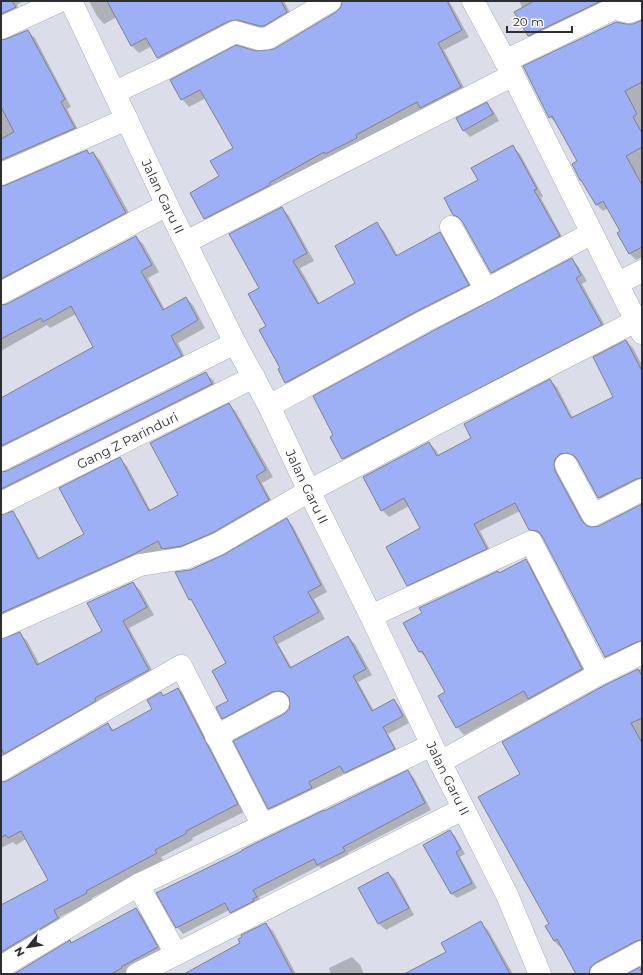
<svg xmlns="http://www.w3.org/2000/svg" width="643" height="975" font-family="Montserrat,sans-serif">
	<style>
		.shadow { fill: #0003 }
		.building { fill: #9eb0f5; stroke: #7f828b }
		.lines { fill: none; stroke-linecap: round; stroke-linejoin: round }
		.minor-casing { stroke: #acafb8; stroke-width: 23 }
		.minor { stroke: #fff; stroke-width: 22 }
		.labels { text-anchor: middle; dominant-baseline: central; stroke-width: 3.5; stroke-linejoin: round; paint-order: stroke }
		.street-label { font-size: 13px; fill: #2d2e32; stroke: #fff }
	</style>
	<rect width="100%" height="100%" fill="#dbdee8"/>
	<path class="shadow" d="M 1,1 L 23,1 L 17,5 L 22,15 L 1,25 Z
		M 89,1 L 284,1 L 294,20 L 165,65 L 158,58 L 152,46 L 139,53 L 132,46 L 117,17 L 104,24 L 97,16 Z
		M 346,1 L 449,1 L 469,37 L 444,50 L 468,95 L 212,226 L 205,218 L 221,177 L 234,149 L 206,98 L 189,107 L 182,99 L 256,52 L 274,50 L 337,13 Z
		M 519,1 L 619,1 L 535,42 L 528,36 L 523,9 Z
		M 642,21 L 642,257 L 636,260 L 630,254 L 618,233 L 621,232 L 608,208 L 603,211 L 597,205 L 585,184 L 580,180 L 578,161 L 556,123 L 550,117 L 626,25 L 633,25 Z
		M 27,31 L 35,38 L 71,107 L 67,109 L 81,135 L 1,171 L 1,41 Z
		M 487,104 L 493,110 L 499,121 L 470,137 L 464,131 L 457,119 Z
		M 512,146 L 520,154 L 543,196 L 541,198 L 566,244 L 499,280 L 492,273 L 464,223 L 454,214 Z
		M 87,151 L 90,155 L 93,153 L 100,160 L 133,220 L 1,290 L 1,187 Z
		M 282,208 L 289,216 L 314,261 L 300,268 L 320,304 L 357,284 L 377,224 L 384,231 L 398,256 L 440,234 L 447,241 L 475,292 L 293,390 L 286,382 L 267,326 L 260,289 Z
		M 136,237 L 143,244 L 159,272 L 148,278 L 165,310 L 186,298 L 193,305 L 205,328 L 178,343 L 188,363 L 1,457 L 1,399 L 95,347 L 76,314 L 50,328 L 47,325 L 1,351 L 1,306 L 7,305 Z
		M 572,259 L 578,266 L 587,281 L 582,284 L 608,331 L 349,465 L 343,459 L 331,437 L 334,435 L 323,416 Z
		M 626,341 L 633,348 L 642,365 L 642,486 L 606,505 L 599,498 L 579,461 L 574,459 L 562,479 L 588,527 L 599,527 L 642,505 L 642,649 L 612,664 L 605,657 L 544,538 L 537,537 L 530,529 L 520,511 L 480,531 L 493,556 L 415,592 L 408,585 L 421,528 L 409,506 L 389,517 L 382,510 L 429,443 L 436,450 L 439,456 L 472,438 L 550,380 L 557,387 L 573,418 L 614,397 Z
		M 205,373 L 213,380 L 219,391 L 1,500 L 1,473 L 7,472 Z
		M 229,404 L 236,412 L 273,477 L 262,483 L 275,507 L 170,556 L 163,549 L 139,562 L 1,624 L 1,516 L 12,512 L 19,520 L 40,559 L 86,535 L 120,459 L 127,466 L 151,511 L 180,496 Z
		M 287,520 L 293,526 L 327,592 L 314,599 L 325,619 L 278,644 L 292,668 L 348,637 L 355,644 L 372,675 L 358,682 L 374,711 L 394,700 L 400,707 L 409,723 L 388,734 L 400,756 L 351,779 L 345,773 L 315,789 L 276,815 L 269,808 L 235,741 L 285,715 L 290,710 L 291,704 L 290,698 L 286,697 L 229,725 L 223,718 L 229,701 L 227,663 L 195,604 L 190,599 L 190,571 L 223,556 Z
		M 525,560 L 533,567 L 589,677 L 537,706 L 530,699 L 464,735 L 457,727 L 446,693 L 428,659 L 420,652 L 405,624 Z
		M 133,583 L 140,590 L 154,615 L 129,628 L 156,677 L 1,767 L 1,640 L 20,634 L 27,641 L 40,665 L 103,631 Z
		M 642,668 L 642,948 L 598,974 L 577,974 L 563,947 L 561,948 L 554,941 L 547,926 L 550,924 L 521,775 L 605,686 Z
		M 178,689 L 185,696 L 244,812 L 192,838 L 193,840 L 161,857 L 163,860 L 92,898 L 93,900 L 60,917 L 65,926 L 1,964 L 1,914 L 49,881 L 26,839 L 16,845 L 13,842 L 1,848 L 1,783 L 8,782 L 108,724 L 114,730 L 153,710 L 161,693 L 164,696 Z
		M 408,771 L 414,778 L 431,810 L 348,853 L 350,857 L 324,871 L 319,866 L 259,897 L 262,903 L 237,919 L 229,910 L 183,934 L 177,927 Z
		M 450,831 L 455,836 L 465,854 L 460,857 L 477,888 L 457,898 L 452,894 Z
		M 388,873 L 395,879 L 414,915 L 386,930 L 379,924 L 360,888 Z
		M 136,909 L 143,916 L 164,954 L 129,974 L 16,974 L 70,942 L 72,943 Z
		M 480,923 L 488,930 L 513,974 L 406,974 L 447,952 Z
		M 266,924 L 273,931 L 296,974 L 212,974 L 241,943 Z
		M 352,957 L 360,965 L 364,974 L 331,974 L 329,968 Z"/>
	<path class="building" d="M 1,1 L 12,1 L 16,7 L 1,14 Z
		M 107,1 L 281,1 L 287,12 L 264,26 L 260,26 L 238,20 L 229,21 L 157,58 L 146,38 L 131,46 Z
		M 342,1 L 447,1 L 462,30 L 438,43 L 461,87 L 420,108 L 417,102 L 356,135 L 357,138 L 325,154 L 324,152 L 269,183 L 270,185 L 204,219 L 190,193 L 219,176 L 210,161 L 233,148 L 200,90 L 181,100 L 170,80 L 236,45 L 256,51 L 274,49 L 336,12 L 341,7 Z
		M 534,1 L 601,1 L 528,36 L 514,12 Z
		M 642,20 L 642,82 L 625,91 L 637,114 L 633,117 L 642,133 L 642,147 L 626,156 L 642,185 L 642,247 L 629,254 L 617,233 L 620,231 L 603,201 L 596,205 L 581,180 L 580,180 L 572,164 L 577,161 L 552,116 L 549,118 L 523,66 L 616,22 L 626,24 L 633,24 Z
		M 28,30 L 65,99 L 61,102 L 75,128 L 1,160 L 1,139 L 14,132 L 1,107 L 1,40 L 6,39 Z
		M 487,102 L 493,114 L 463,131 L 456,118 Z
		M 513,145 L 537,189 L 534,190 L 560,236 L 491,273 L 462,221 L 458,217 L 453,215 L 444,198 L 478,180 L 471,168 Z
		M 87,150 L 89,154 L 93,152 L 126,213 L 1,279 L 1,186 L 6,185 Z
		M 282,207 L 307,253 L 293,261 L 318,304 L 355,283 L 335,246 L 377,222 L 396,256 L 440,232 L 469,285 L 419,310 L 285,383 L 278,369 L 280,368 L 259,330 L 266,326 L 248,294 L 259,288 L 229,234 Z
		M 136,236 L 152,265 L 141,271 L 163,310 L 186,297 L 198,320 L 171,336 L 182,356 L 1,446 L 1,398 L 93,347 L 71,306 L 43,322 L 41,318 L 1,339 L 1,305 L 7,304 Z
		M 572,258 L 581,275 L 576,278 L 602,325 L 342,459 L 330,437 L 333,435 L 313,396 L 431,332 Z
		M 626,340 L 642,371 L 642,478 L 636,479 L 598,498 L 577,459 L 573,455 L 567,453 L 560,454 L 555,459 L 554,465 L 555,471 L 582,521 L 587,526 L 593,527 L 599,526 L 642,504 L 642,641 L 637,642 L 605,657 L 542,536 L 538,531 L 529,530 L 515,503 L 474,524 L 487,549 L 407,586 L 386,547 L 420,528 L 404,498 L 381,511 L 363,477 L 429,442 L 437,456 L 471,438 L 464,424 L 550,379 L 571,418 L 613,397 L 593,357 Z
		M 206,372 L 212,384 L 1,489 L 1,472 L 7,471 Z
		M 229,403 L 266,470 L 256,476 L 269,500 L 212,533 L 182,546 L 162,549 L 158,541 L 132,555 L 1,613 L 1,515 L 13,511 L 38,559 L 84,534 L 59,488 L 120,457 L 149,511 L 178,495 L 150,443 Z
		M 287,518 L 321,585 L 308,592 L 319,612 L 273,637 L 290,668 L 348,636 L 366,669 L 353,676 L 372,711 L 394,699 L 403,716 L 383,727 L 395,749 L 344,773 L 340,766 L 309,782 L 312,788 L 268,809 L 233,741 L 284,714 L 289,709 L 290,704 L 289,697 L 284,692 L 279,691 L 272,692 L 222,719 L 216,707 L 228,701 L 212,671 L 226,663 L 191,599 L 189,600 L 175,572 L 190,570 L 223,555 Z
		M 526,559 L 582,669 L 528,699 L 524,691 L 456,728 L 438,696 L 445,692 L 422,651 L 419,652 L 403,623 L 422,613 L 419,608 L 498,571 L 499,573 Z
		M 133,582 L 147,607 L 123,621 L 149,670 L 95,698 L 96,701 L 4,754 L 1,747 L 1,639 L 20,632 L 37,665 L 102,631 L 87,603 Z
		M 638,669 L 642,676 L 642,718 L 631,723 L 642,743 L 642,940 L 636,941 L 595,963 L 590,968 L 589,974 L 576,974 L 557,939 L 554,941 L 545,926 L 549,924 L 478,797 L 520,774 L 502,742 L 605,685 Z
		M 178,688 L 238,804 L 186,831 L 187,833 L 155,850 L 157,853 L 86,891 L 87,893 L 54,910 L 58,918 L 1,952 L 1,905 L 48,880 L 21,831 L 8,838 L 6,835 L 1,837 L 1,782 L 7,781 L 108,723 L 112,731 L 152,709 L 147,700 L 161,692 L 163,696 Z
		M 408,770 L 425,803 L 343,847 L 345,851 L 317,865 L 314,859 L 253,890 L 257,897 L 253,899 L 254,901 L 230,913 L 225,903 L 176,928 L 156,893 L 242,851 L 242,850 L 250,846 L 324,810 L 324,811 Z
		M 450,830 L 461,849 L 456,852 L 472,883 L 451,894 L 423,845 Z
		M 388,872 L 409,908 L 378,924 L 358,888 Z
		M 136,908 L 158,947 L 121,967 L 122,968 L 111,974 L 14,974 L 70,940 L 71,943 Z
		M 481,921 L 510,974 L 404,974 L 446,952 L 441,943 Z
		M 266,923 L 293,974 L 184,974 L 240,943 L 238,939 L 242,937 L 241,935 Z
		M 640,967 L 642,974 L 627,974 Z"/>
	<g class="lines">
		<g class="minor-casing">
			<g id="minor">
				<path id="s1" d="M 71,1 L 167,205 L 235,343 L 269,406 L 309,491 L 371,616 L 440,762 L 507,895 L 540,974"/>
				<path d="M 473,1 L 513,75 L 642,333"/>
				<path d="M 1,28 L 60,1"/>
				<path d="M 505,61 L 613,9 L 617,9 L 629,12 L 642,7"/>
				<path d="M 115,92 L 164,69 L 235,32 L 259,39 L 268,38 L 330,1"/>
				<path d="M 1,174 L 127,119"/>
				<path d="M 451,227 L 486,290 L 592,233"/>
				<path d="M 186,242 L 513,75"/>
				<path d="M 618,283 L 642,271"/>
				<path d="M 1,293 L 167,205"/>
				<path d="M 269,406 L 425,321 L 486,290"/>
				<path d="M 1,460 L 235,343"/>
				<path d="M 566,465 L 593,515 L 642,490"/>
				<path id="s2" d="M 1,503 L 254,377"/>
				<path d="M 371,616 L 531,542 L 599,674"/>
				<path d="M 1,627 L 140,565 L 185,558 L 218,544 L 309,491 L 451,416 L 636,321"/>
				<path d="M 216,736 L 278,703"/>
				<path d="M 440,762 L 599,674 L 642,653"/>
				<path d="M 1,770 L 181,666 L 263,826"/>
				<path d="M 138,885 L 176,954"/>
				<path d="M 1,967 L 138,885 L 432,745"/>
				<path d="M 137,974 L 463,809"/>
				<path d="M 601,974 L 642,952"/>
			</g>
		</g>
		<use href="#minor" class="minor"/>
	</g>
	<g class="labels">
		<g class="street-label">
			<text stroke="none"><textPath href="#s1" startOffset="216">Jalan Garu II</textPath></text>
			<text stroke="none"><textPath href="#s2" startOffset="141">Gang Z Parinduri</textPath></text>
			<text stroke="none"><textPath href="#s1" startOffset="540">Jalan Garu II</textPath></text>
			<text stroke="none"><textPath href="#s1" startOffset="864">Jalan Garu II</textPath></text>
		</g>
	</g>
	<rect width="643" height="975" fill="none" stroke="#2d2e32" stroke-width="4"/>
	<g transform="translate(28 947) rotate(240)" stroke="#ffffff" stroke-width="3" paint-order="stroke">
	<path d="M0-3L7 15L0 10L-7 15Z" fill="#2d2e32"/>
	<text y="-6" font-size="11" font-weight="bold" text-anchor="middle" fill="#2d2e32">N</text>
	</g>
	<path d="M507 26v6h65v-6" fill="none" stroke="#2d2e32" stroke-width="2"/>
	<text x="513" y="26" font-size="12" fill="#2d2e32" stroke="#ffffff" stroke-width="3" paint-order="stroke">20 m</text>
</svg>
